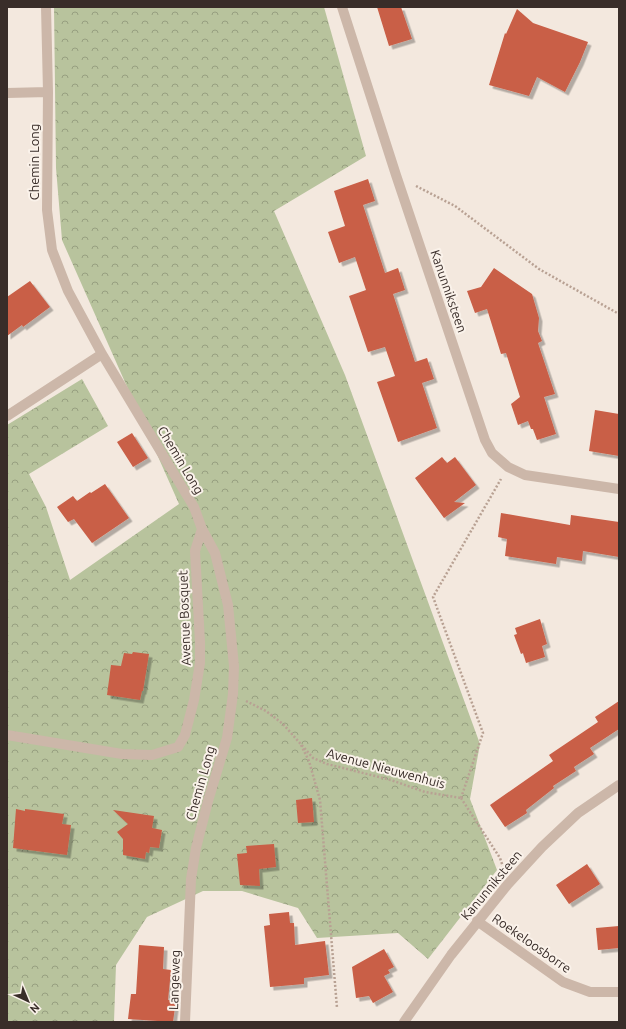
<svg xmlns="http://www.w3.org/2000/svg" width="626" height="1029" font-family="Ubuntu,sans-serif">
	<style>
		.forest { fill: url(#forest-crowns) }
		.building { fill: #c95e46; filter: url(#shadow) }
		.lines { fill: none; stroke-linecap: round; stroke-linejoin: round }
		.path { stroke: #b8a193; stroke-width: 2.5; stroke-dasharray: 2 2; stroke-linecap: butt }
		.minor { stroke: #ccb7a9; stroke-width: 10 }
		.labels { text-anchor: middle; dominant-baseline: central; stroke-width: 4; stroke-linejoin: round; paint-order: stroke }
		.street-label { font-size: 13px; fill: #392d29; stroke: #faf2ea }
	</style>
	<defs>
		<pattern id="forest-crowns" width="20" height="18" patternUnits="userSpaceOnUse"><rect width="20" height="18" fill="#b8c39d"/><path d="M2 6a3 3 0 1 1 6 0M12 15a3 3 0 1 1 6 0" fill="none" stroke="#979f80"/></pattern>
		<filter id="shadow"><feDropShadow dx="3.5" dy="3.5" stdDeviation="0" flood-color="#0004"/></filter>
	</defs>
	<rect width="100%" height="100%" fill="#f3e8de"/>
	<path class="forest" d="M 54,7 L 324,7 L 366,156 L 274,211 L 345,375 L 480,744 L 470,799 L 497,870 L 428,959 L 398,933 L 317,938 L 298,908 L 242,891 L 203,891 L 147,917 L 116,965 L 114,1022 L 7,1022 L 7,425 L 82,379 L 108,426 L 29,474 L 46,507 L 70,580 L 179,504 L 62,240 L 56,168 Z"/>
	<path class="building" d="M 377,7 L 401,7 L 412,39 L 389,46 Z
		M 517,9 L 533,23 L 588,42 L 580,62 L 565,92 L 537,77 L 529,96 L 489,85 L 505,33 L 506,34 Z
		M 368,179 L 375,201 L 363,205 L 385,273 L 398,268 L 405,290 L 393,294 L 415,362 L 427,358 L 434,379 L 422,383 L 437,428 L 398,442 L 377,382 L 395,376 L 385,347 L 368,352 L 349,296 L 366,290 L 355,257 L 339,263 L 328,232 L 345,226 L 334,191 Z
		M 494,268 L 532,294 L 539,318 L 538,331 L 542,341 L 538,343 L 555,394 L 544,397 L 556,434 L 537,440 L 533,429 L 531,429 L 528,421 L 518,425 L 511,404 L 520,397 L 506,353 L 501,354 L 487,309 L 475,313 L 467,291 L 481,287 Z
		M 30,281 L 50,307 L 23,327 L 22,325 L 7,336 L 7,297 Z
		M 595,410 L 619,414 L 619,456 L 589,451 Z
		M 132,433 L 148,458 L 133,467 L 117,442 Z
		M 442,457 L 447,463 L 455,457 L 476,485 L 454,502 L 465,503 L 444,518 L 415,478 Z
		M 105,484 L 129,518 L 92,543 L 74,519 L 68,522 L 57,507 L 73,496 L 77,501 L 90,492 L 91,493 Z
		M 501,513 L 570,525 L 571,515 L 619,522 L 619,557 L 583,551 L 582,561 L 557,557 L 556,564 L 505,556 L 507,539 L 498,537 Z
		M 540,619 L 547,644 L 542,646 L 545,657 L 526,663 L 523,653 L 521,654 L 514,635 L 517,634 L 515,628 Z
		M 133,652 L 149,654 L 143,691 L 142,691 L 140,700 L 107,695 L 111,665 L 121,666 L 124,653 L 132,654 Z
		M 619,701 L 619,729 L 590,748 L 594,754 L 574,767 L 576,771 L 553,786 L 554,788 L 526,810 L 527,813 L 505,827 L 490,805 L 553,761 L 549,755 L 598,722 L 595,717 Z
		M 312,798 L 314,822 L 298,823 L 296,800 Z
		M 16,809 L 25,811 L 25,809 L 64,814 L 62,824 L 71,825 L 67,855 L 13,848 Z
		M 113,810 L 154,816 L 152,828 L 162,830 L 159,848 L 150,847 L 149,853 L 146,852 L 145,859 L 123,855 L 123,839 L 117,832 L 128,824 Z
		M 274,844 L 276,867 L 259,869 L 260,886 L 240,885 L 237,854 L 247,853 L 246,846 Z
		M 587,864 L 600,884 L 569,904 L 556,885 Z
		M 289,912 L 290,923 L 294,923 L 295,945 L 325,941 L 329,975 L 304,978 L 304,984 L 270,987 L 264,926 L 270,925 L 269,914 Z
		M 619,926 L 619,948 L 598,950 L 596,928 Z
		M 139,945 L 164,947 L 163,969 L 171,970 L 168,1000 L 176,1000 L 173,1022 L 128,1019 L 131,994 L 136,994 Z
		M 384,949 L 394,967 L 388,970 L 390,973 L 384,976 L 393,992 L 373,1003 L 369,996 L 356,998 L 352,967 Z"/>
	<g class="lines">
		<path class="path" d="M 416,186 L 455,206 L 539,269 L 619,314
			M 246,701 L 266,711 L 283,724 L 313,758 L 327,764 L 391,780 L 425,792 L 461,798
			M 301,745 L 309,761 L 320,800 L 337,1008
			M 461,798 L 483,733 L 433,597 L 501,479
			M 461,798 L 500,858 L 503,867"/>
		<path class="minor" d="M 46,7 L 48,92 L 47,210 L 52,250 L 68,291 L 102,354 L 194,507 L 202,529 L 215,553 L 228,605 L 234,666 L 233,694 L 227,738 L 208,801 L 196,848 L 191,879 L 185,1022
			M 342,7 L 396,175 L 485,440 L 492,453 L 508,467 L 525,475 L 619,489
			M 7,93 L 48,92
			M 7,416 L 102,354
			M 7,735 L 122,754 L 152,755 L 178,747 L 185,735 L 194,700 L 200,663 L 200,642 L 195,551 L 202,529
			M 477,921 L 563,982 L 590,992 L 619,992
			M 404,1022 L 451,955 L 508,884 L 542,847 L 578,813 L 619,785"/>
	</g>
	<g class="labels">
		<g class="street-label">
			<text transform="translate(34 162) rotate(-90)">Chemin Long</text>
			<text transform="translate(449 291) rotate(71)">Kanunniksteen</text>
			<text transform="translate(181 460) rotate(59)">Chemin Long</text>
			<text transform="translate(184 618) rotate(-92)">Avenue Bosquet</text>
			<text transform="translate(386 768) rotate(15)">Avenue Nieuwenhuis</text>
			<text transform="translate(200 783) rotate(-74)">Chemin Long</text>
			<text transform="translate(491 885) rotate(-50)">Kanunniksteen</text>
			<text transform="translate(532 943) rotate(35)">Roekeloosborre</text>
			<text transform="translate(174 980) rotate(-88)">Langeweg</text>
		</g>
	</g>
	<rect width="626" height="1029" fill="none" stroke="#392d29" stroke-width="16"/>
	<g transform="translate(28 1001) rotate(136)" stroke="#faf2ea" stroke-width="3" paint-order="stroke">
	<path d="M0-3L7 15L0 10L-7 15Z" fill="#392d29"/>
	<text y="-6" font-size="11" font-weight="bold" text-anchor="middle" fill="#392d29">N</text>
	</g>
</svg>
